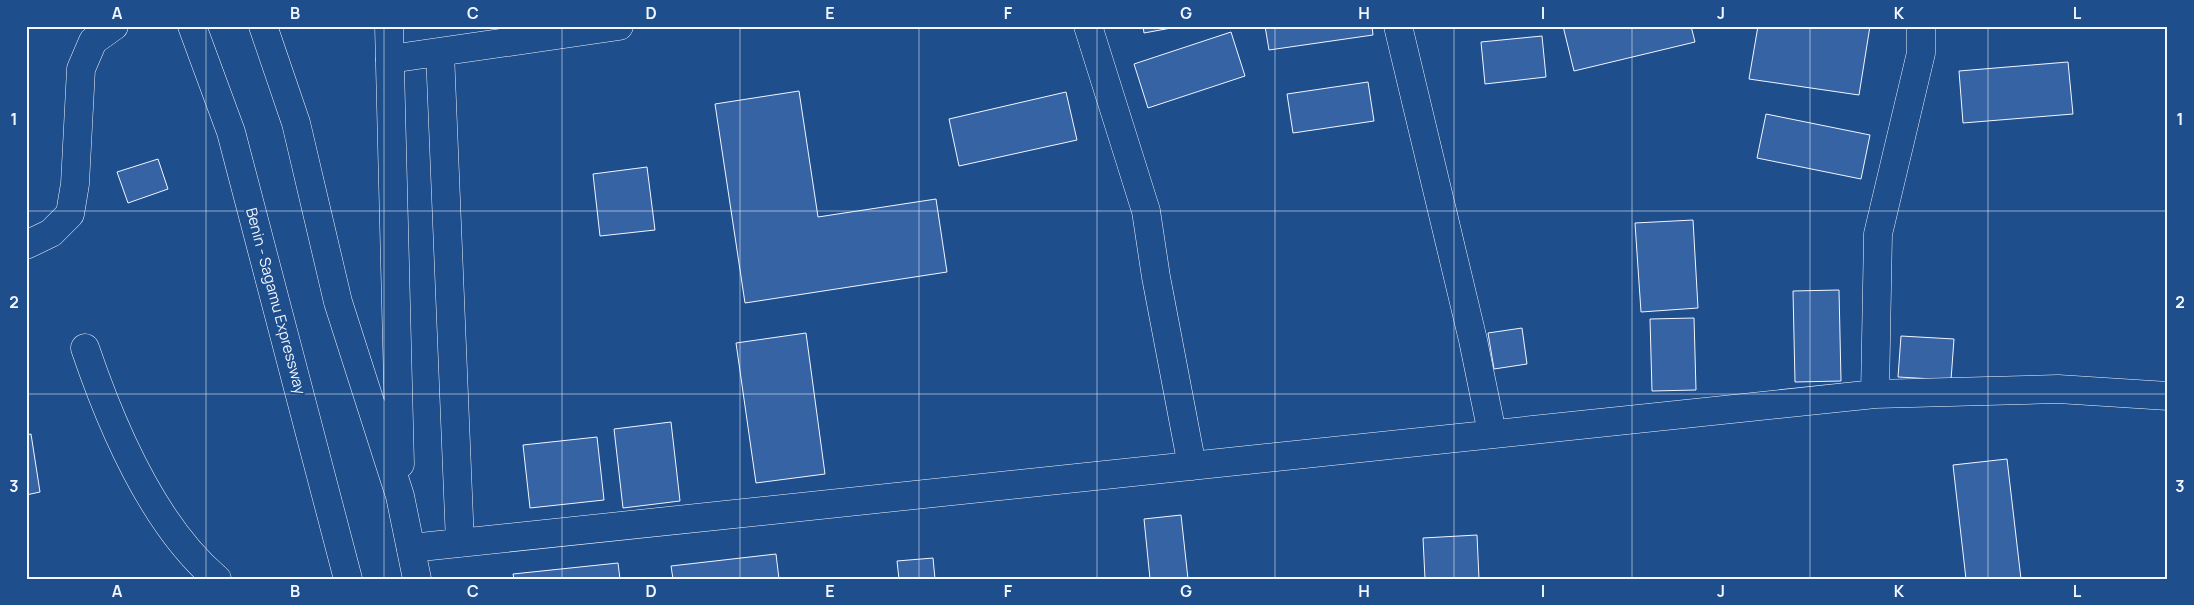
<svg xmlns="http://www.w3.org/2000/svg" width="2194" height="605" font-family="Manrope,sans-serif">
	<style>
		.building { fill: #3563a3; stroke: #f2f6ff }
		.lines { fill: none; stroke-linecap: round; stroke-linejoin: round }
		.minor-casing { stroke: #f2f6ff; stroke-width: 29 }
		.highway-casing { stroke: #f2f6ff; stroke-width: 29 }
		.minor { stroke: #1f4e8c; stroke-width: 28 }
		.highway { stroke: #1f4e8c; stroke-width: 28 }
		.grid { fill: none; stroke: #f2f6ff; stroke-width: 1; stroke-opacity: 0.55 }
		.labels { text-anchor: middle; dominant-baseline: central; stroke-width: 4; stroke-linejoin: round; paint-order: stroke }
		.street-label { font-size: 15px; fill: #f2f6ff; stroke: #1f4e8c }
		.neatline { fill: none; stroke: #f2f6ff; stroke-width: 2 }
		.grid-label { font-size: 16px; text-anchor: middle; font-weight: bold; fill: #f2f6ff }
	</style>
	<rect width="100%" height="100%" fill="#1f4e8c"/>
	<path class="building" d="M 1143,26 L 1182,26 L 1144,33 Z
		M 1265,26 L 1372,26 L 1373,35 L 1269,50 Z
		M 1563,26 L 1691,26 L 1695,42 L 1574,71 Z
		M 1758,26 L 1870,26 L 1859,95 L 1749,79 Z
		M 1231,32 L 1245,76 L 1148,108 L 1134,64 Z
		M 1542,36 L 1546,77 L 1485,84 L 1481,42 Z
		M 2068,62 L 2073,114 L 1963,123 L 1959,71 Z
		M 1368,82 L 1374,121 L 1293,133 L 1287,94 Z
		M 799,91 L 818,217 L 936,199 L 947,272 L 745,303 L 715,104 Z
		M 1066,92 L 1077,140 L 959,166 L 949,119 Z
		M 1766,114 L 1870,135 L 1861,179 L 1757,158 Z
		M 158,159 L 168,189 L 128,203 L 117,172 Z
		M 647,167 L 655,230 L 600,236 L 593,174 Z
		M 1693,220 L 1698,308 L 1641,312 L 1635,223 Z
		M 1839,290 L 1841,381 L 1795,382 L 1793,291 Z
		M 1694,318 L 1696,390 L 1652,391 L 1650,319 Z
		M 1522,328 L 1527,364 L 1494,369 L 1488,333 Z
		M 806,333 L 825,474 L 756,483 L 736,343 Z
		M 1901,336 L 1954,339 L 1951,380 L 1898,377 Z
		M 671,422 L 680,501 L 623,508 L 614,429 Z
		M 31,434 L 40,492 L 26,495 L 26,435 Z
		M 597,437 L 604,500 L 530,508 L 523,445 Z
		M 2007,459 L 2021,579 L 1966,579 L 1953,465 Z
		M 1181,515 L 1188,579 L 1150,579 L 1144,519 Z
		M 1477,535 L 1479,579 L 1425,579 L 1423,538 Z
		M 776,554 L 779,579 L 673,579 L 671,566 Z
		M 933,558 L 935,579 L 899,579 L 897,561 Z
		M 618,563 L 620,579 L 514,579 L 513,574 Z"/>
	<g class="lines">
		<g class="minor-casing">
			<path id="minor" d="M 1088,26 L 1146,211 L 1156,277 L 1192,466
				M 1398,26 L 1473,340 L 1492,433
				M 440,52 L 460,543
				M 390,59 L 619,26
				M 26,245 L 51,233 L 70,214 L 75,184 L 81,69 L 93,41 L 114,26
				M 85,348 C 111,425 153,525 217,579
				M 1875,394 L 1878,234 L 1921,53 L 1921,26
				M 411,548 L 1875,394 L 2058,389 L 2168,396"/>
		</g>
		<g class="highway-casing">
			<path id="highway" d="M 192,26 L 231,132 L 348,579
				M 263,26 L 296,123 L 338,302 L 400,496 L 417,579
				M 389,26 L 400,464"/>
		</g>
		<use href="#minor" class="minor"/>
		<use href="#highway" class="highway"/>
	</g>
	<path class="grid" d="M 206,26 L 206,579M 384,26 L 384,579M 562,26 L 562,579M 740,26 L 740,579M 919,26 L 919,579M 1097,26 L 1097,579M 1275,26 L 1275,579M 1454,26 L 1454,579M 1632,26 L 1632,579M 1810,26 L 1810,579M 1988,26 L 1988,579M 26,211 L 2168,211M 26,394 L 2168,394"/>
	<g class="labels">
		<g class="street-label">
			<text transform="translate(276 301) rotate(75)">Benin - Sagamu Expressway</text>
		</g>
	</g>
	<rect width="2194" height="605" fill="none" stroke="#1f4e8c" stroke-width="55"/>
	<rect x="28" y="28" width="2138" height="550" class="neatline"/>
	<g class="grid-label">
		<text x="117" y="19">A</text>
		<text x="295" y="19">B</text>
		<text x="473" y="19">C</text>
		<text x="651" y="19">D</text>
		<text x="830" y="19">E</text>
		<text x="1008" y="19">F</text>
		<text x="1186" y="19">G</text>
		<text x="1364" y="19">H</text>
		<text x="1543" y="19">I</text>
		<text x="1721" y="19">J</text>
		<text x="1899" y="19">K</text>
		<text x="2077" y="19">L</text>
		<text x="14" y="125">1</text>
		<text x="2180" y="125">1</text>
		<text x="14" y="308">2</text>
		<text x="2180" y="308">2</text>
		<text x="14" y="492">3</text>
		<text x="2180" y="492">3</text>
		<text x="117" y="597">A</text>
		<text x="295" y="597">B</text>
		<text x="473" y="597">C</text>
		<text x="651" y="597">D</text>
		<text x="830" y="597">E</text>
		<text x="1008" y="597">F</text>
		<text x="1186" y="597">G</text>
		<text x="1364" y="597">H</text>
		<text x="1543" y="597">I</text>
		<text x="1721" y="597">J</text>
		<text x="1899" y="597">K</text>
		<text x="2077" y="597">L</text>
	</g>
</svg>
